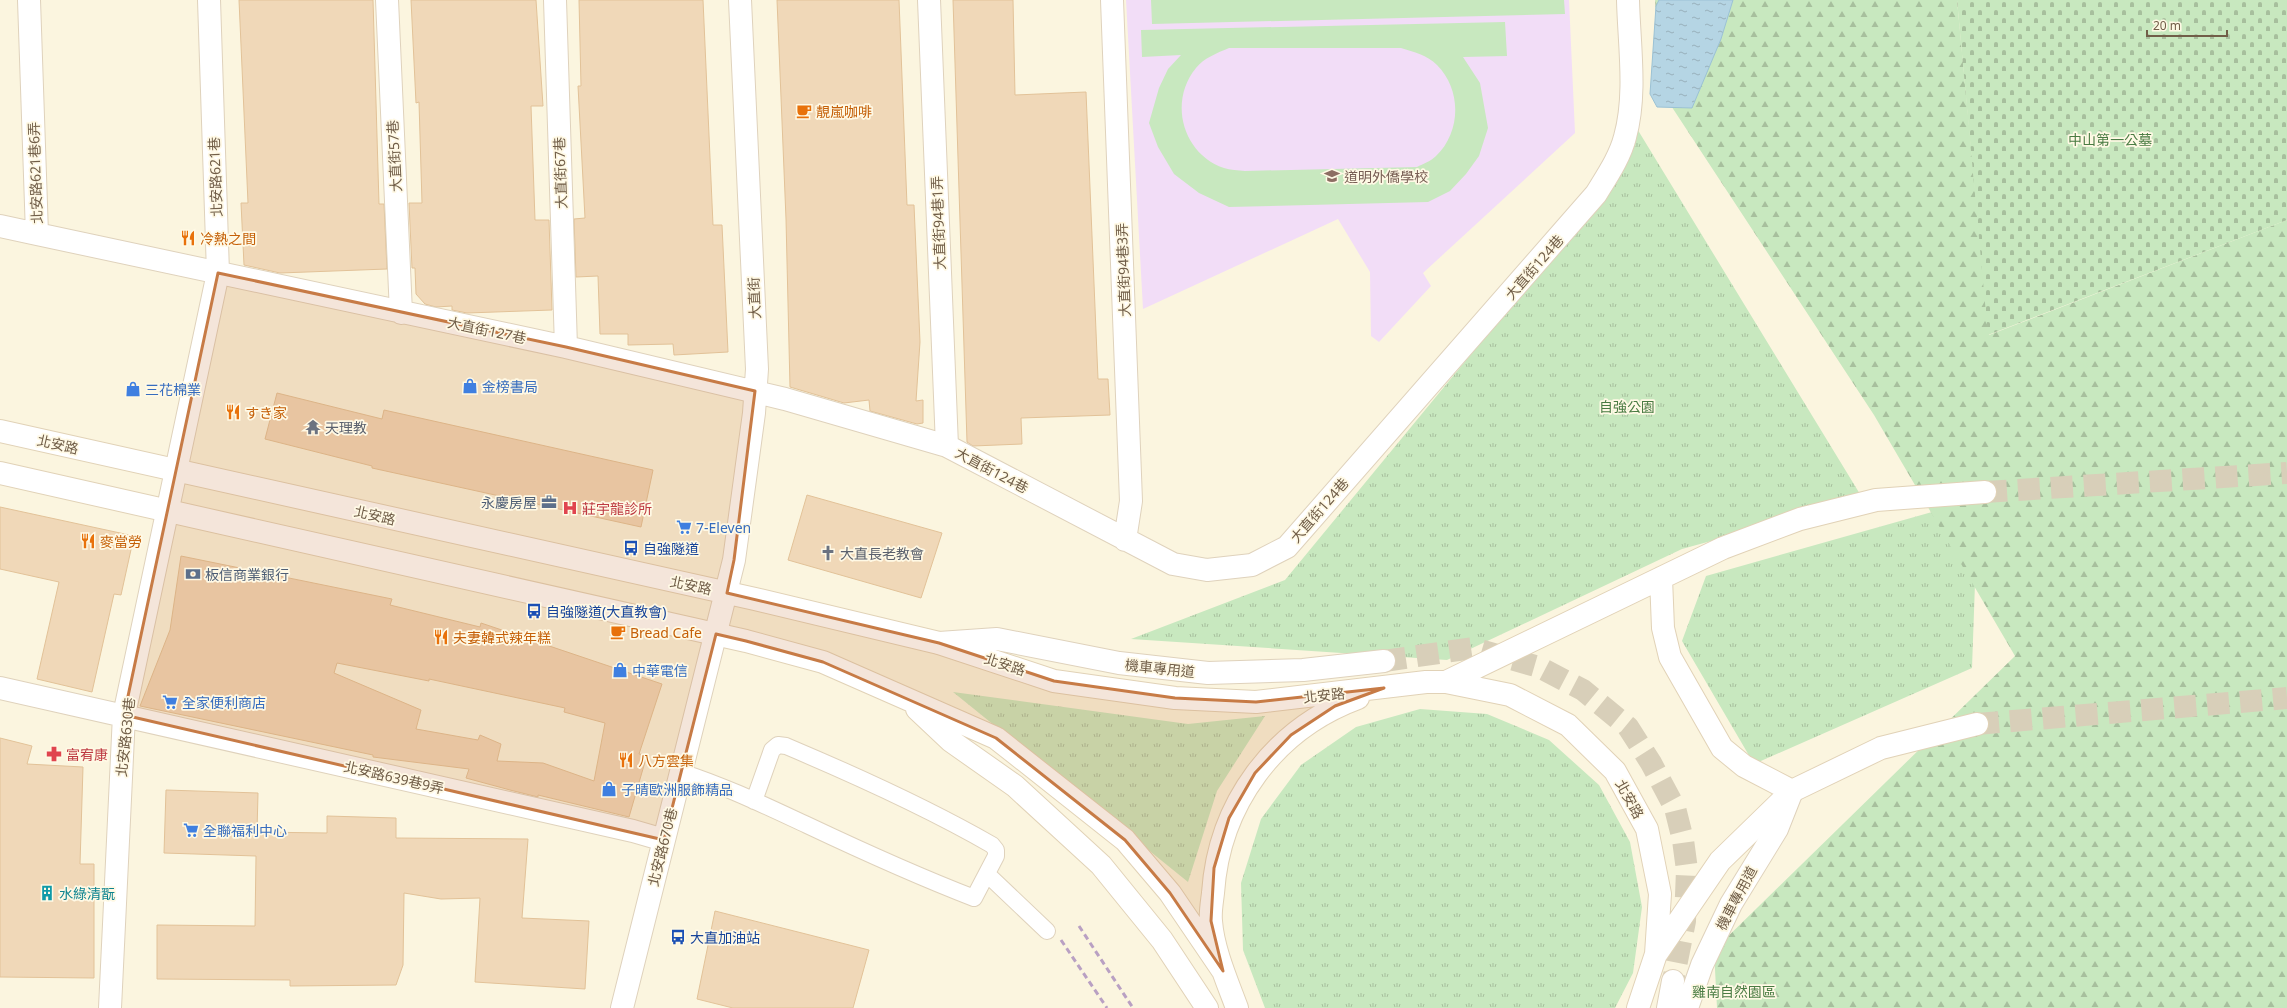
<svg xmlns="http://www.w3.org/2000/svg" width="2287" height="1008" font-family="'Noto Sans','Noto Sans TC','Noto Sans JP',sans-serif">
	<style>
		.education { fill: #f2ddf7 }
		.grass { fill: url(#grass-tufts) }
		.forest { fill: url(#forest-firs) }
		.cemetery { fill: url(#cemetery-stones) }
		.pitch { fill: #c8e8bf; fill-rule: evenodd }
		.water { fill: url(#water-ripples); stroke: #9bc2d5 }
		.building { fill: #f0d8b8; stroke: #e2c298; fill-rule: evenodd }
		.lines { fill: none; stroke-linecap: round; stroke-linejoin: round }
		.minor-tunnel { stroke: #d8cfb9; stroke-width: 22; stroke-dasharray: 22 11; stroke-linecap: butt }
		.secondary-tunnel { stroke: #d8cfb9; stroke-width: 22; stroke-dasharray: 22 11; stroke-linecap: butt }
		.service-casing { stroke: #dfd2bc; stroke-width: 18 }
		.minor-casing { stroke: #dfd2bc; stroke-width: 24 }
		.secondary-casing { stroke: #e1d2b7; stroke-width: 24 }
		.service { stroke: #fff; stroke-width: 16 }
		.minor { stroke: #fff; stroke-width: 22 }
		.secondary { stroke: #fff; stroke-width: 22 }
		.rail { stroke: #b9a0c3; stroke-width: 3; stroke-dasharray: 6 4; stroke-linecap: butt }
		.marked { fill: #c77b46; fill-opacity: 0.2; stroke: #c77b46; stroke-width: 3; stroke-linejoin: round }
		.labels { text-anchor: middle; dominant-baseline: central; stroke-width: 3.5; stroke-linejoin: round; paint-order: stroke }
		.food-label { font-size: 14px; fill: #c56008; stroke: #fff9e5; text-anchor: start }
		.park-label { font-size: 14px; fill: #4a7c43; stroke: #fff9e5 }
		.street-label { font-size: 14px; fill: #715e48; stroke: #fff9e5 }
		.education-label { font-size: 14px; fill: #785e54; stroke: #fff9e5; text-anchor: start }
		.shop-label { font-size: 14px; fill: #366cbe; stroke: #fff9e5; text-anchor: start }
		.worship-label { font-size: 14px; fill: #5b616d; stroke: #fff9e5; text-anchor: start }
		.service-label { font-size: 14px; fill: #4e5e75; stroke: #fff9e5; text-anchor: end }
		.health-label { font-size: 14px; fill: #be3a42; stroke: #fff9e5; text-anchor: start }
		.transit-label { font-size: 14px; fill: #164399; stroke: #fff9e5; text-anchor: start }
		.culture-label { font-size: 14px; fill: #0d838f; stroke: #fff9e5; text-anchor: start }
	</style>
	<defs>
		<pattern id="grass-tufts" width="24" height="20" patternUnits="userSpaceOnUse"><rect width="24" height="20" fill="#c8e8bf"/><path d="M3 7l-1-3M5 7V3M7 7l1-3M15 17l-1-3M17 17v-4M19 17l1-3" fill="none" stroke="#a7bf9d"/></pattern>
		<pattern id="forest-firs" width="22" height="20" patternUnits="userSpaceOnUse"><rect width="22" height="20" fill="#c8e8bf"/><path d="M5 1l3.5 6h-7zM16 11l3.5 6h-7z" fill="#a7bf9d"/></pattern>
		<pattern id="cemetery-stones" width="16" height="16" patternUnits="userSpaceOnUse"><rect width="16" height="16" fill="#c8e8bf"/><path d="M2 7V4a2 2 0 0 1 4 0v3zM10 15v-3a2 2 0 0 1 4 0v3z" fill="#a7bf9d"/></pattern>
		<pattern id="water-ripples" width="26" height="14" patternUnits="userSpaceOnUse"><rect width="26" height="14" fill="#b5d5e4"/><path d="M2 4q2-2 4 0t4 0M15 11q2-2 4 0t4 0" fill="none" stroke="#98b0bb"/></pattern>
	</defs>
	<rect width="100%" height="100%" fill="#fbf5df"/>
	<path class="education" d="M 1126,0 L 1569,0 L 1575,133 L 1423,273 L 1431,286 L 1379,342 L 1371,336 L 1370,272 L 1338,219 L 1143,309 Z"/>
	<path class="grass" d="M 1636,127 L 1863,499 L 1682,549 L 1447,660 L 1131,639 L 1285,580 L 1603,194 Z
		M 1978,499 L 1972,668 L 1754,764 L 1682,641 L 1706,576 Z
		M 953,692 L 1188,724 L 1265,716 L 1217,791 L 1188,882 Z
		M 1420,709 L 1487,714 L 1549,740 L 1599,785 L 1630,842 L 1642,907 L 1633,973 L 1615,1008 L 1265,1008 L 1243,950 L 1241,883 L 1261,819 L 1301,765 L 1356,727 Z"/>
	<path class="forest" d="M 1655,0 L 1957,0 L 1989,335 L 2287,220 L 2287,1008 L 1717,1008 L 1714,950 L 2015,656 L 1874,415 L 1662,92 Z"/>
	<path class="cemetery" d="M 1957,0 L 2287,0 L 2287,220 L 1988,335 Z"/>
	<path class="pitch" d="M 1151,0 L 1564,0 L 1565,14 L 1152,24 Z
		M 1505,22 L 1507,56 L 1463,57 L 1480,83 L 1488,128 L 1479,156 L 1466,174 L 1450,191 L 1428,202 L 1229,207 L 1199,193 L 1174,174 L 1158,147 L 1149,123 L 1159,88 L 1168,69 L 1181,55 L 1142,57 L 1141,30 ZM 1229,48 L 1401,48 C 1414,52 1427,55 1437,65 C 1462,90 1461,132 1436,156 C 1431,161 1423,164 1417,167 L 1245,171 C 1238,170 1230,170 1224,168 C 1183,154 1168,102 1196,68 C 1204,58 1217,53 1229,48 Z"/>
	<path class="water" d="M 1659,0 L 1733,0 L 1721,39 L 1692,108 L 1657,107 L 1650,94 L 1656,6 Z"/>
	<path class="building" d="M 239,0 L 373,0 L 379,204 L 384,204 L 387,269 L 280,273 L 244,265 L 241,203 L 248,203 Z
		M 411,0 L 536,0 L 543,106 L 531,106 L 535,220 L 549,220 L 552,310 L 467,313 L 452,310 L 452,306 L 436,307 L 425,304 L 416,294 L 415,268 L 412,268 L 409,203 L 422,203 L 419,102 L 416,103 Z
		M 579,0 L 703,0 L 713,225 L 722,225 L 728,352 L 674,355 L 673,344 L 628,345 L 628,334 L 600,334 L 598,276 L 576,277 L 574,219 L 585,218 L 578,86 L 581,86 Z
		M 777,0 L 899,0 L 907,205 L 914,205 L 920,342 L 916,401 L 923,400 L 923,423 L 917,424 L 870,411 L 869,400 L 844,403 L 790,387 L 786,219 Z
		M 953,0 L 1013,0 L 1015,95 L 1086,92 L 1098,379 L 1108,379 L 1110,415 L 1021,418 L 1022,444 L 973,446 L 967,442 Z
		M 277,393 L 382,419 L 384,410 L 653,470 L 641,527 L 372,468 L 372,466 L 265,439 Z
		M 807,495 L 942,533 L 921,598 L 788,560 Z
		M 0,507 L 134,536 L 121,595 L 114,594 L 92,692 L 37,679 L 59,582 L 0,569 Z
		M 181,556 L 392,599 L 390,605 L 480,627 L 481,623 L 662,684 L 639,754 L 647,755 L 629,817 L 538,795 L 538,797 L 510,790 L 466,778 L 469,769 L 373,757 L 373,755 L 140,706 L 170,630 ZM 337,663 L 429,681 L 429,679 L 565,708 L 564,712 L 605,723 L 594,781 L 543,763 L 497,761 L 501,744 L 480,735 L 478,740 L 416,729 L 421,710 L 334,673 Z
		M 0,738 L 32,746 L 27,764 L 83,767 L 80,864 L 94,864 L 94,978 L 0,977 Z
		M 166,790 L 258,793 L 257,832 L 327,833 L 327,816 L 396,818 L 396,838 L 528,839 L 522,918 L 589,921 L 585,989 L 475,982 L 480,898 L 441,899 L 404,893 L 403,965 L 396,985 L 290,986 L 290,980 L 157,979 L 157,925 L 255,926 L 256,856 L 164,853 Z
		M 715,911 L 869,950 L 853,1008 L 733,1008 L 697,999 Z"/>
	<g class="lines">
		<path class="minor-tunnel" d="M 1384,661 L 1473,648 L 1539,667 L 1583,690 L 1628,727 L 1651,763 L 1675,808 L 1683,840 L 1687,870 L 1685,921 L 1673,981"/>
		<path class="secondary-tunnel" d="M 1985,492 L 2287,473
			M 1977,724 L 2287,698"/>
		<g class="service-casing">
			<path id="service" d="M 681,772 C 725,786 766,806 807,825 C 862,851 917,876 974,898 L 996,856 L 996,850 L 992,845 C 926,807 857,776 786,746 L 778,745 L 772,750 L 754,801
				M 987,874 L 1047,931"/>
		</g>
		<g class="minor-casing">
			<path id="minor" d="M 29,0 L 37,234 L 566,347 L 785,399 L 947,446 L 1173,564 L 1207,570 L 1252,565 L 1287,547 L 1596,194 C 1607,176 1620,157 1625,137 C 1637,94 1629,44 1628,0
				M 387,0 L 401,313
				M 555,0 L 566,347
				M 929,0 L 947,446
				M 1112,0 L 1131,501 L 1125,540
				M 0,226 L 37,234
				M 939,643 L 997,639 L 1119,663 L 1208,673 L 1303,670 L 1384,661
				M 0,688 L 633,831 L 664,840
				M 110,1008 L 124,715 L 218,273 L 209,0
				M 622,1008 L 734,560 L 754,413 L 757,369 L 740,0
				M 1668,1008 L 1673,981
				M 1687,1008 L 1702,965 L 1731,904 L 1777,829 L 1792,791"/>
		</g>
		<g class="secondary-casing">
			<path id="secondary" d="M 0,431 L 755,599 L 939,643 L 1054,681 L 1175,698 L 1256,702 L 1426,682 L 1446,682 L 1510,695 L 1568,725 L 1615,771 L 1647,829 L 1660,894 L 1656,954 L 1638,1008
				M 0,473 L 746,641 L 823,662 L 996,738 L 1125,840 L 1170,893 L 1223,971
				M 1661,578 L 1663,628 L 1670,657 L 1722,748 L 1744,766 L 1792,791
				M 1446,682 L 1723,548 L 1800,519 L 1876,500 L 1985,492
				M 917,709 L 951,741 L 1015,786 L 1101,865 L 1162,940 L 1207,1008
				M 1657,953 L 1720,861 L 1792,791 L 1881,748 L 1977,724
				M 1237,1008 C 1227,981 1213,949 1211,921 C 1210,912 1212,902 1213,893 C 1219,804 1274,729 1358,698"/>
		</g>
		<use href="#service" class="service"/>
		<use href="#minor" class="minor"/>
		<use href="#secondary" class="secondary"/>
		<path class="rail" d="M 1079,926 L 1133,1008
			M 1061,940 L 1107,1008"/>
	</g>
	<path class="marked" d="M 218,273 L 566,347 L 755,391 L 734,560 L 727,593 L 939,643 L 1054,681 L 1175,698 L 1256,702 L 1384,688 L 1335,706 L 1291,735 L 1255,773 L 1229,818 L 1214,868 L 1211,921 L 1223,971 L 1170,893 L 1125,840 L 996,738 L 823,662 L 746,641 L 716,634 L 664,840 L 124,715 Z"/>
	<defs>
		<g id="cafe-bare" transform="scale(1.2)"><path d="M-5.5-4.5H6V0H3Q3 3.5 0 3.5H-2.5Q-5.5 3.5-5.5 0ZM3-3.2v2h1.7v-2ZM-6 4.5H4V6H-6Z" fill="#e8710a" stroke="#fff9e5" stroke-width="2.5" paint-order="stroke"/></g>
		<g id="school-bare" transform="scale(1.2)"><path d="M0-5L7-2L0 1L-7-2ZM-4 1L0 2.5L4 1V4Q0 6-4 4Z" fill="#8d6e63" stroke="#fff9e5" stroke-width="2.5" paint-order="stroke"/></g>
		<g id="restaurant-bare" transform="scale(1.2)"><path d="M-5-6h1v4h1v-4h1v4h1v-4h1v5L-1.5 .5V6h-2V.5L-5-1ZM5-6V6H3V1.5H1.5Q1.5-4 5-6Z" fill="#e8710a" stroke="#fff9e5" stroke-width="2.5" paint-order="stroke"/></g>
		<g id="shop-bare" transform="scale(1.2)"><path d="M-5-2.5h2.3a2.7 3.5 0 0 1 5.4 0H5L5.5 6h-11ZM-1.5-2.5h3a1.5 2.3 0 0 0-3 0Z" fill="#3f7fe0" stroke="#fff9e5" stroke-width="2.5" paint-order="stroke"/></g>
		<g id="temple-bare" transform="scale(1.2)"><path d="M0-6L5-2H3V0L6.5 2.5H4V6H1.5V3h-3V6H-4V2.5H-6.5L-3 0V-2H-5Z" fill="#6b7280" stroke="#fff9e5" stroke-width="2.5" paint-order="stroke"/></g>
		<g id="office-bare" transform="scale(1.2)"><path d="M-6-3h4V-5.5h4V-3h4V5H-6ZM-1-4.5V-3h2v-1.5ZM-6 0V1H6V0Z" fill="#5c6f8a" stroke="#fff9e5" stroke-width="2.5" paint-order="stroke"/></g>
		<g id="hospital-bare" transform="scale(1.2)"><path d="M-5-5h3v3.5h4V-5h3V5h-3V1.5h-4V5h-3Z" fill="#e0444e" stroke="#fff9e5" stroke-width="2.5" paint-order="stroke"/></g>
		<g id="supermarket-bare" transform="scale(1.2)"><path d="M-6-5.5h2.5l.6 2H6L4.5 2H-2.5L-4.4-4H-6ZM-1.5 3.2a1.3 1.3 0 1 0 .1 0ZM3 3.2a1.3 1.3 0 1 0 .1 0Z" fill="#3f7fe0" stroke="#fff9e5" stroke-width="2.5" paint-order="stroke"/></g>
		<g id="bus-bare" transform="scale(1.2)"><path d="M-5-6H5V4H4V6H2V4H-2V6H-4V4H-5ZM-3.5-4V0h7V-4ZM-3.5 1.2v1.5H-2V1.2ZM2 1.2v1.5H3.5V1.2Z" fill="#1a4fb4" stroke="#fff9e5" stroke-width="2.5" paint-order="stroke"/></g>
		<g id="church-bare" transform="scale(1.2)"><path d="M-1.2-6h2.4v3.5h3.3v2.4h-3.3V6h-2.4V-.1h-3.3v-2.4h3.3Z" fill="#6b7280" stroke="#fff9e5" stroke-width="2.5" paint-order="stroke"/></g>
		<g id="bank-bare" transform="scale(1.2)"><path d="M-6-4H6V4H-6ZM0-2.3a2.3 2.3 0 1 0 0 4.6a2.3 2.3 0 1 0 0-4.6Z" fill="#5c6f8a" stroke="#fff9e5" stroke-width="2.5" paint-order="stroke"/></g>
		<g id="pharmacy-bare" transform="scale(1.2)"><path d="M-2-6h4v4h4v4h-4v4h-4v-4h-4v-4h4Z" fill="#e0444e" stroke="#fff9e5" stroke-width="2.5" paint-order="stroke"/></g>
		<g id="building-bare" transform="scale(1.2)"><path d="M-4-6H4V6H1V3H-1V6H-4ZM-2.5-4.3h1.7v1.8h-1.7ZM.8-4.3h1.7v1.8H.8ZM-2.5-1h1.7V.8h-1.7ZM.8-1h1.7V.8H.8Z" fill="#0f9aa8" stroke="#fff9e5" stroke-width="2.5" paint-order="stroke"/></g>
	</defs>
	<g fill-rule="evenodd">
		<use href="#cafe-bare" x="804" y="111"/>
		<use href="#school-bare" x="1332" y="176"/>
		<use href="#restaurant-bare" x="188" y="238"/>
		<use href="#shop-bare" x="470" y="386"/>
		<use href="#shop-bare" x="133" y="389"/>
		<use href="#restaurant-bare" x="233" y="412"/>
		<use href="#temple-bare" x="313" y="427"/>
		<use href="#office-bare" x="549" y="502"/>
		<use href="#hospital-bare" x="570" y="508"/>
		<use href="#supermarket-bare" x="684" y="527"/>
		<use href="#restaurant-bare" x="88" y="541"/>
		<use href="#bus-bare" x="631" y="548"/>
		<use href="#church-bare" x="828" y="553"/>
		<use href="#bank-bare" x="193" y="574"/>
		<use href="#bus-bare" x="534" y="611"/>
		<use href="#cafe-bare" x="618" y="632"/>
		<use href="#restaurant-bare" x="441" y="637"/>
		<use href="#shop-bare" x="620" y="670"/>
		<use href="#supermarket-bare" x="170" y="702"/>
		<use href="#pharmacy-bare" x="54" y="754"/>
		<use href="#restaurant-bare" x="626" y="760"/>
		<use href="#shop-bare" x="609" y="789"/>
		<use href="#supermarket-bare" x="191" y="830"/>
		<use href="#building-bare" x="47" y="893"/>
		<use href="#bus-bare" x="678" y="937"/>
	</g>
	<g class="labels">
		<g class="food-label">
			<text x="816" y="111">靚嵐咖啡</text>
			<text x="200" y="238">冷熱之間</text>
			<text x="245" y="412">すき家</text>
			<text x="100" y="541">麥當勞</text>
			<text x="630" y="632">Bread Cafe</text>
			<text x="453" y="637">夫妻韓式辣年糕</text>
			<text x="638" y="760">八方雲集</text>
		</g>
		<g class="park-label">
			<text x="2110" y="139">中山第一公墓</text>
			<text x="1627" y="406">自強公園</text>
			<text x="1734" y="991">雞南自然園區</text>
		</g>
		<g class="street-label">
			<text transform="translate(394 156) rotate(-93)">大直街57巷</text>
			<text transform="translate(35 173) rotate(-92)">北安路621巷6弄</text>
			<text transform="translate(560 173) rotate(-92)">大直街67巷</text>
			<text transform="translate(215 177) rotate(-92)">北安路621巷</text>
			<text transform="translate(938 223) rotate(-92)">大直街94巷1弄</text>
			<text transform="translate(1534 267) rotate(-49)">大直街124巷</text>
			<text transform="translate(1123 270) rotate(-92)">大直街94巷3弄</text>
			<text transform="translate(754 298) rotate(-93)">大直街</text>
			<text transform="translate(487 330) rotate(12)">大直街127巷</text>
			<text transform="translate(58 444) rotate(13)">北安路</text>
			<text transform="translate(992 470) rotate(28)">大直街124巷</text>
			<text transform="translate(1319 510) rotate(-49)">大直街124巷</text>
			<text transform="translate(375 515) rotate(13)">北安路</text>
			<text transform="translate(691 585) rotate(12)">北安路</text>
			<text transform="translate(1005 664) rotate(18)">北安路</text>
			<text transform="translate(1160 668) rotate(6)">機車專用道</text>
			<text transform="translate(1324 695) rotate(-6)">北安路</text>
			<text transform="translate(125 737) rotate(-84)">北安路630巷</text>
			<text transform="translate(394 777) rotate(13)">北安路639巷9弄</text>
			<text transform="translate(1630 799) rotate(61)">北安路</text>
			<text transform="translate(662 847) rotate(-76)">北安路670巷</text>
			<text transform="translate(1736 898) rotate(-62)">機車專用道</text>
		</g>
		<g class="education-label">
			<text x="1344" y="176">道明外僑學校</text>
		</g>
		<g class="shop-label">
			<text x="482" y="386">金榜書局</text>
			<text x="145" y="389">三花棉業</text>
			<text x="696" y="527">7-Eleven</text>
			<text x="632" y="670">中華電信</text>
			<text x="182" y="702">全家便利商店</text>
			<text x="621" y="789">子晴歐洲服飾精品</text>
			<text x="203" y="830">全聯福利中心</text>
		</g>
		<g class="worship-label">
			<text x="325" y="427">天理教</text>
			<text x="840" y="553">大直長老教會</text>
		</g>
		<g class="service-label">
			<text x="537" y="502">永慶房屋</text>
			<text x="205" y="574" text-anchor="start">板信商業銀行</text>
		</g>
		<g class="health-label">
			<text x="582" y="508">莊宇龍診所</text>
			<text x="66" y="754">富宥康</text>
		</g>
		<g class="transit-label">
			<text x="643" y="548">自強隧道</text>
			<text x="546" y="611">自強隧道(大直教會)</text>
			<text x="690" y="937">大直加油站</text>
		</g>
		<g class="culture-label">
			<text x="59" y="893">水綠清翫</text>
		</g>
	</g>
	<path d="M2147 30v6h80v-6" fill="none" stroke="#715e48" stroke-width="2"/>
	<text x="2153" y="30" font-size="12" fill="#715e48" stroke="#fff9e5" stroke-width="3" paint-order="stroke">20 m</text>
</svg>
